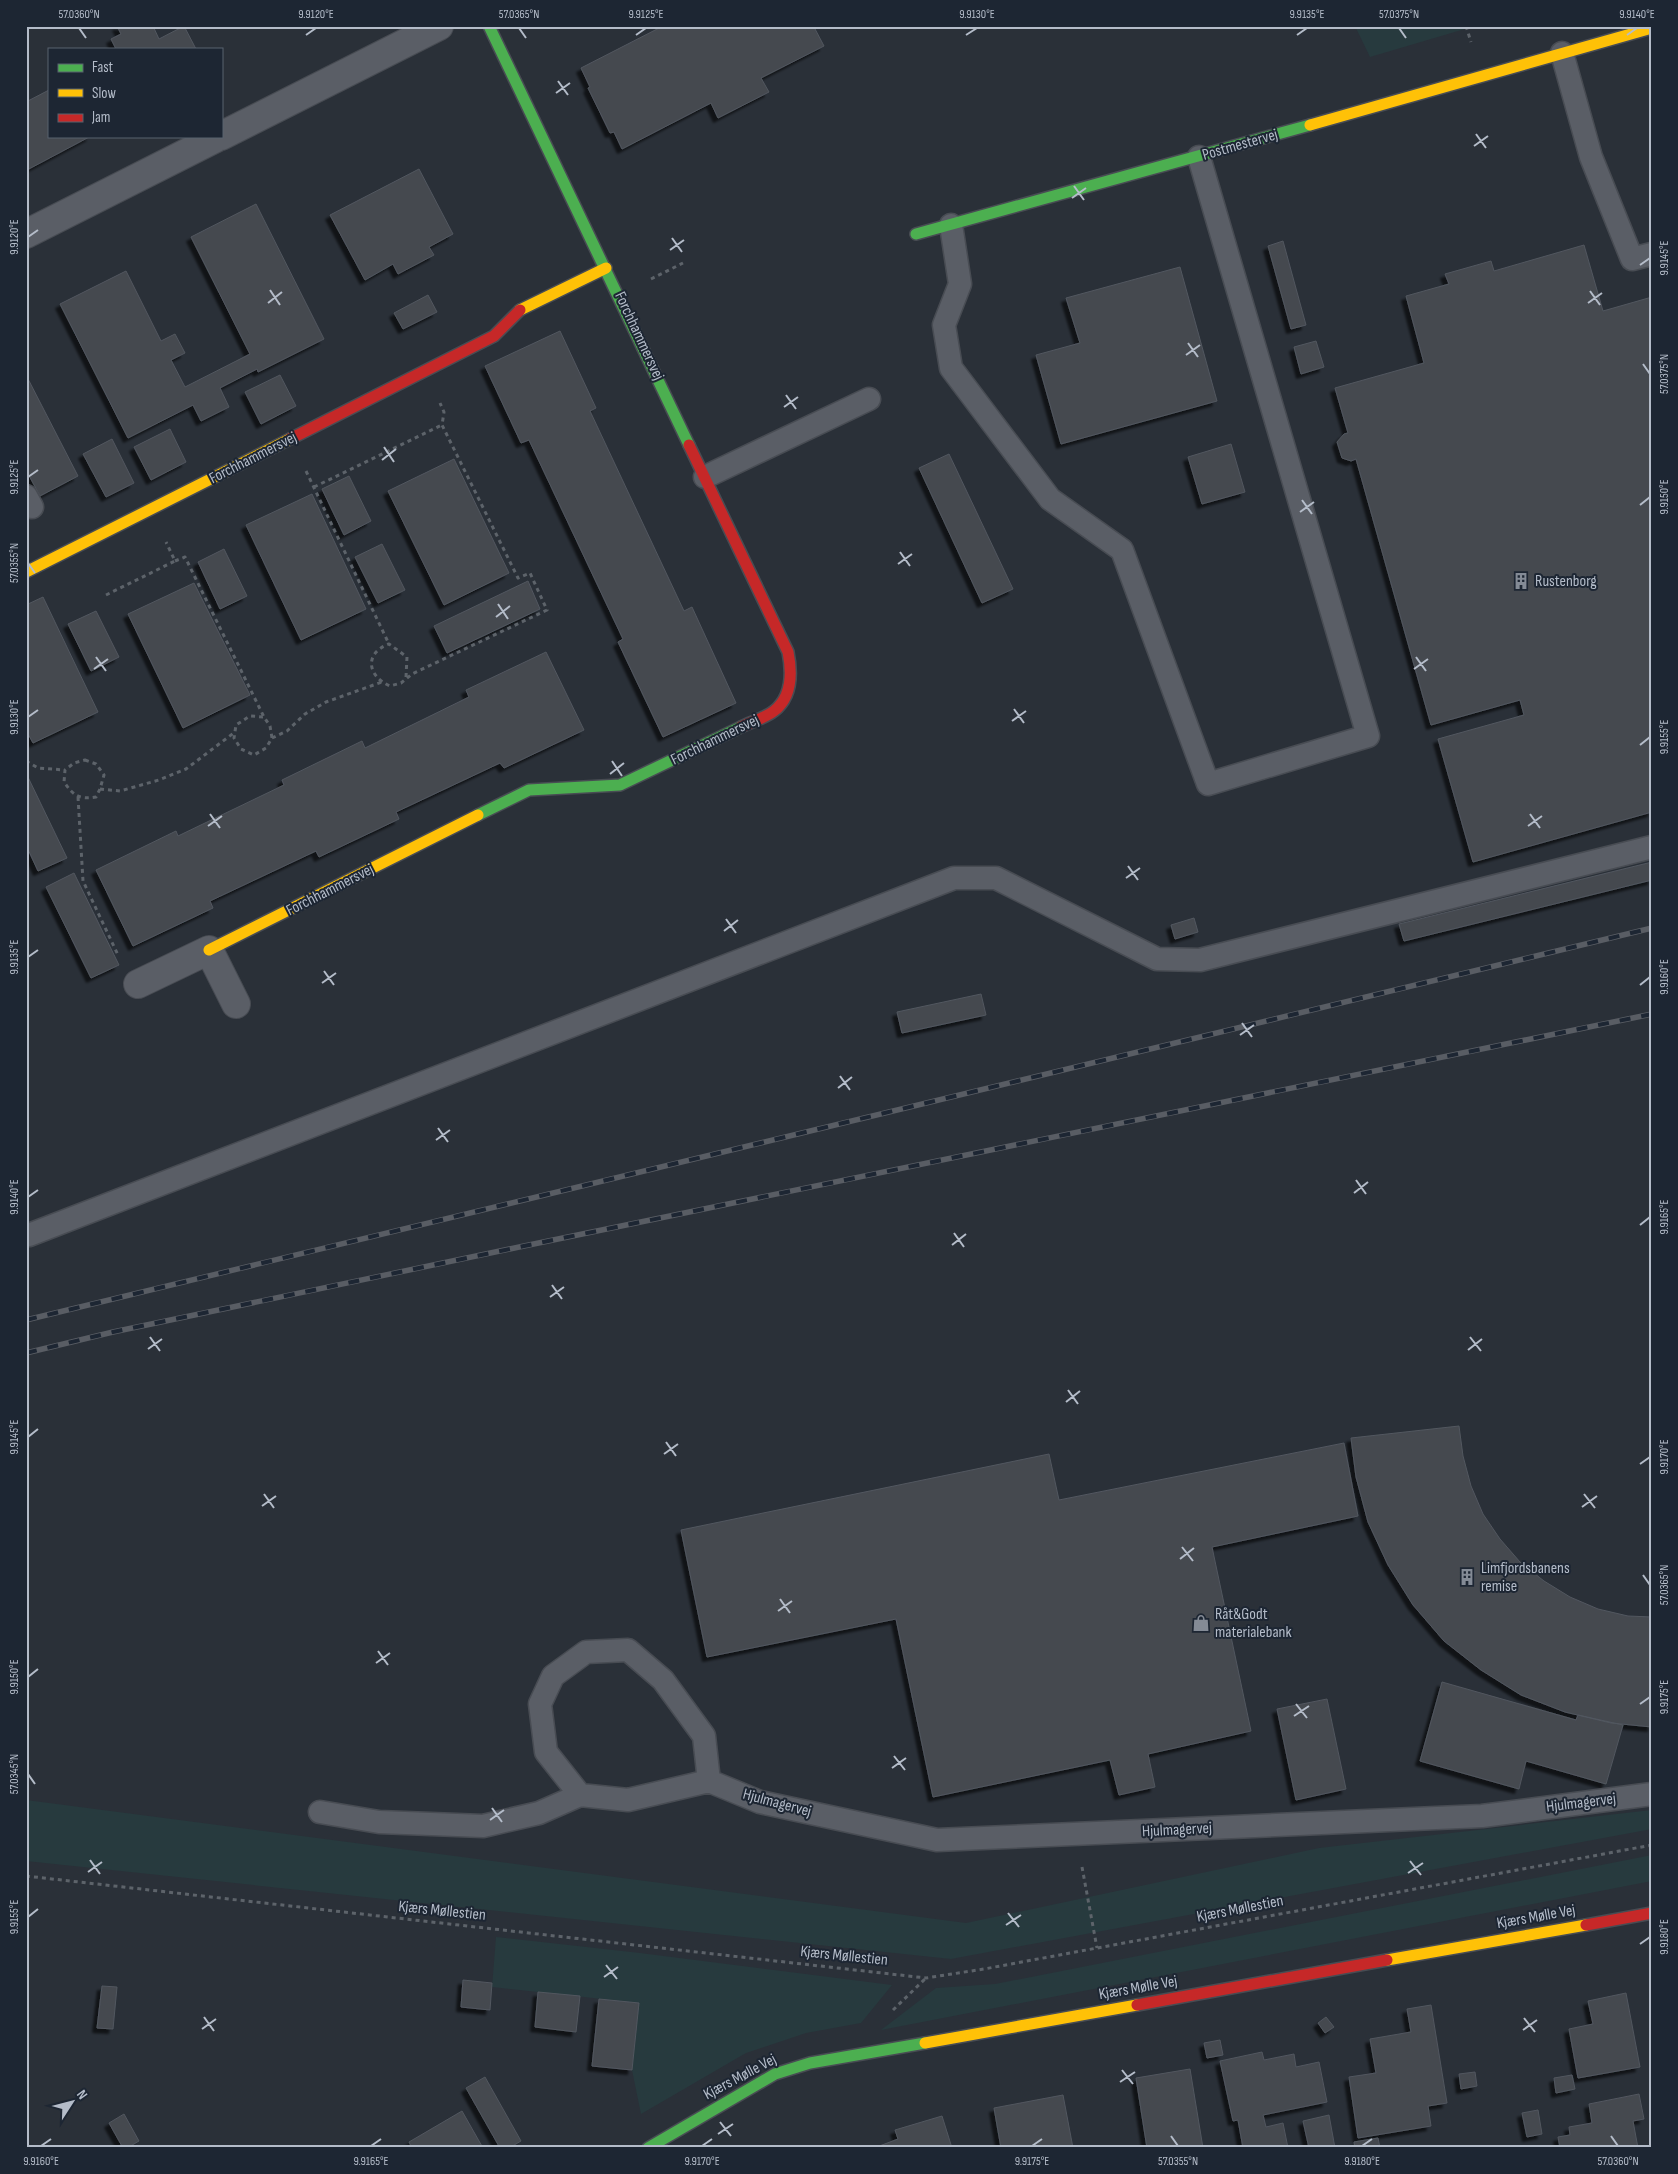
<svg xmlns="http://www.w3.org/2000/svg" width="1678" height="2174" font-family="'Sofia Sans Condensed',sans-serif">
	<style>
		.green { fill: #273a3e }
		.building { fill: #444950; stroke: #52575f; filter: url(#shadow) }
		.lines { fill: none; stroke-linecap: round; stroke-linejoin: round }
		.lane-casing { stroke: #484c53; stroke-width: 25 }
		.street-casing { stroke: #484c53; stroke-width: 30 }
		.fast-casing { stroke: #484c53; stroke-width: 14 }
		.slow-casing { stroke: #484c53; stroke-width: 14 }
		.jam-casing { stroke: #484c53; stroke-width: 14 }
		.path { stroke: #5d636a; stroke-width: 3; stroke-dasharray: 4 4; stroke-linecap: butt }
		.lane { stroke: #5a5e66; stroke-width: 22 }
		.street { stroke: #5a5e66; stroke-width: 28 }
		.fast { stroke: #4caf50; stroke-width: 11 }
		.slow { stroke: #ffc107; stroke-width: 11 }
		.jam { stroke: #c62828; stroke-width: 11 }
		.rail-casing { stroke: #595d64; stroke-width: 5.5 }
		.rail { stroke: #1d2633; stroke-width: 4; stroke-dasharray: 11; stroke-linecap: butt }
		.ticks { fill: none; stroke: #b4bcc9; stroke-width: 2 }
		.labels { text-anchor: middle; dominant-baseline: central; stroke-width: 4; stroke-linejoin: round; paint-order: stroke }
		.street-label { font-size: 16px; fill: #b4bcc9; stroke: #1d2633 }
		.poi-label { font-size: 16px; fill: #b4bcc9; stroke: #1d2633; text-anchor: start }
		.neatline { fill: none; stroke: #b4bcc9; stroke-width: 2 }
		.ticks-label { font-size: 12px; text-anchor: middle; fill: #b4bcc9 }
	</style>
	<defs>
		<filter id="shadow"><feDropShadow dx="-4.5" dy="4.5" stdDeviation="1" flood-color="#0009"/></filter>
	</defs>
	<rect width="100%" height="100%" fill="#2a3038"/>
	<path class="green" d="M 1355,26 L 1475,26 L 1370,57 Z
		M 26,1800 L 966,1923 L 1319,1848 L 1652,1810 L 1652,1829 L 951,1959 L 26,1861 Z
		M 1652,1855 L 1652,1881 L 881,2030 L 936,1988 L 995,1984 Z
		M 496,1937 L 640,1953 L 892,1985 L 861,2023 L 806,2033 L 746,2053 L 641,2114 L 632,2070 L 639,2003 L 492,1987 Z"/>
	<path class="building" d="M 117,26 L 153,26 L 159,39 L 184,26 L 196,49 L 116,49 L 111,39 L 121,34 Z
		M 663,26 L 816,26 L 814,27 L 824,46 L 761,78 L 769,92 L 718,118 L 711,103 L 622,149 L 614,132 L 610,133 L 588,88 L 590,87 L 581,68 Z
		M 49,90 L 49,136 L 91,136 L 27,170 L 26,102 Z
		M 419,169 L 453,234 L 429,247 L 434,255 L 398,274 L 393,264 L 365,280 L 330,215 Z
		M 256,204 L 324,339 L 258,372 L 257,369 L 220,388 L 229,407 L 201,421 L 193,405 L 128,438 L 60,304 L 126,271 L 161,341 L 175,334 L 185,353 L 171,360 L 185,387 L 250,354 L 191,237 Z
		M 1283,241 L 1306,325 L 1291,329 L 1268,246 Z
		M 1584,245 L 1603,311 L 1652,297 L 1652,812 L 1473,862 L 1438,739 L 1524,715 L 1520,700 L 1431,725 L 1356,459 L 1351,461 L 1342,458 L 1337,442 L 1344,434 L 1348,433 L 1335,388 L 1424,363 L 1406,296 L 1449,284 L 1445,274 L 1491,261 L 1494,271 Z
		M 1180,267 L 1217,401 L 1061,444 L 1036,355 L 1080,343 L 1066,298 Z
		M 428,295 L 437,312 L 403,329 L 394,313 Z
		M 560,331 L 596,408 L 590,411 L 684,611 L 692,607 L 736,703 L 663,737 L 618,642 L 623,639 L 529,440 L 521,443 L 485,366 Z
		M 1316,341 L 1324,367 L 1301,374 L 1294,347 Z
		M 26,375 L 78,476 L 40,496 L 26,470 Z
		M 280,375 L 296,406 L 261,424 L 245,392 Z
		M 170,429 L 186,462 L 151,480 L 134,447 Z
		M 112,439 L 134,483 L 106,497 L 83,454 Z
		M 1231,444 L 1245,492 L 1202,504 L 1188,457 Z
		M 949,454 L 1013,589 L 982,603 L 919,468 Z
		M 454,459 L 509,573 L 444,605 L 388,491 Z
		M 349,476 L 371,521 L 344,535 L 322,489 Z
		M 312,494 L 366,609 L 301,640 L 246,525 Z
		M 382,544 L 405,590 L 378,603 L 355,557 Z
		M 224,549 L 247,596 L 220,609 L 198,562 Z
		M 528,581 L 540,609 L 447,653 L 434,626 Z
		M 194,583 L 250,695 L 183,728 L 128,614 Z
		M 43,597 L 98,712 L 33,743 L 26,730 L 26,605 Z
		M 96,611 L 119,657 L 91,671 L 68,624 Z
		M 546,652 L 584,730 L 504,768 L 500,763 L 396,812 L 399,819 L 319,857 L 316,851 L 210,901 L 213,908 L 133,946 L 96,870 L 176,831 L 178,836 L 284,785 L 282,780 L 362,741 L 365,748 L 469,697 L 466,690 Z
		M 26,773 L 67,858 L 38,871 L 26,845 Z
		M 1652,862 L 1652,880 L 1404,941 L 1399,924 Z
		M 74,873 L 119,965 L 91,978 L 46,887 Z
		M 1194,918 L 1198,932 L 1175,939 L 1171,925 Z
		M 981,994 L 986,1015 L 902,1033 L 897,1012 Z
		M 1459,1426 L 1463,1456 L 1471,1486 L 1483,1514 L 1500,1539 L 1520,1562 L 1544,1581 L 1570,1597 L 1598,1609 L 1628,1616 L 1652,1617 L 1652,1727 L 1611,1723 L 1565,1712 L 1521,1695 L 1481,1670 L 1444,1641 L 1413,1605 L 1388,1565 L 1368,1522 L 1356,1477 L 1351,1438 Z
		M 1344,1443 L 1358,1516 L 1212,1547 L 1251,1731 L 1148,1754 L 1155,1787 L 1119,1795 L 1110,1760 L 933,1797 L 896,1619 L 707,1657 L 681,1530 L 1049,1454 L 1059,1500 Z
		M 1442,1682 L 1576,1720 L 1578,1715 L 1623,1725 L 1606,1784 L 1526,1761 L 1519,1789 L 1420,1761 Z
		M 1327,1699 L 1346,1789 L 1296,1800 L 1277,1709 Z
		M 463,1980 L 492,1983 L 490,2010 L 461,2007 Z
		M 102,1986 L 117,1987 L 113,2029 L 97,2028 Z
		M 538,1992 L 580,1996 L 576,2032 L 535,2027 Z
		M 1626,1993 L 1640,2067 L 1578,2078 L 1569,2029 L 1593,2024 L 1588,2001 Z
		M 599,1999 L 639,2003 L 632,2070 L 592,2066 Z
		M 1431,2005 L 1447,2103 L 1428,2106 L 1431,2126 L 1358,2138 L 1349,2077 L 1376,2073 L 1370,2039 L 1411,2032 L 1407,2009 Z
		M 1326,2017 L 1334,2027 L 1325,2033 L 1318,2023 Z
		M 1220,2040 L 1223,2055 L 1207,2058 L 1204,2043 Z
		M 1262,2052 L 1264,2060 L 1294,2054 L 1296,2067 L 1319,2062 L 1327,2102 L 1263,2115 L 1266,2127 L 1283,2123 L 1288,2148 L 1243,2148 L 1238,2120 L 1233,2121 L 1220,2061 Z
		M 1190,2069 L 1203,2148 L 1147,2148 L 1136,2078 Z
		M 1475,2072 L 1477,2086 L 1461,2089 L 1459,2074 Z
		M 1572,2075 L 1575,2089 L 1556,2093 L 1554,2078 Z
		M 485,2077 L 521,2141 L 509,2148 L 500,2148 L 466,2088 Z
		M 1639,2094 L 1644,2119 L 1633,2121 L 1638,2148 L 1560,2148 L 1558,2137 L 1570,2135 L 1569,2127 L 1592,2123 L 1589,2104 Z
		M 1063,2095 L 1073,2148 L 1001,2148 L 994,2108 Z
		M 1538,2110 L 1542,2134 L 1527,2137 L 1522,2113 Z
		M 462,2111 L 483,2148 L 412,2148 L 409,2142 Z
		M 124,2114 L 139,2141 L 127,2148 L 123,2148 L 109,2123 Z
		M 1329,2115 L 1335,2148 L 1309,2148 L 1303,2121 Z
		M 942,2116 L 952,2148 L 874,2148 L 898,2139 L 895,2130 Z
		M 1378,2138 L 1380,2148 L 1355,2148 L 1354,2142 Z"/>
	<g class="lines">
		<g class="lane-casing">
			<path id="lane" d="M 1562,53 L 1591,157 L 1632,259 L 1652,254
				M 951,225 L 960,284 L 944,325 L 951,368 L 1050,499 L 1122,550 L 1208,784 L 1368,736 L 1199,157
				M 705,477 L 869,399
				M 26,496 L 32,507
				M 29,1235 L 954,878 L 996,878 L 1157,959 L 1200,960 L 1652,847
				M 709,1781 L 704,1736 L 663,1680 L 628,1650 L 586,1652 L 553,1676 L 540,1704 L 546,1752 L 580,1795 L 628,1800 L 709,1781 L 760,1802 L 937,1840 L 1482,1816 L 1652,1794
				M 320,1812 L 379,1822 L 483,1826 L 539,1813 L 580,1795"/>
		</g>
		<g class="street-casing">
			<path id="street" d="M 221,136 L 439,26
				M 26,234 L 220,136
				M 138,984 L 209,950 L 236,1004"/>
		</g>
		<g class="fast-casing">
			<path id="fast" d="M 489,26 L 689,445
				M 916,234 L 1310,125
				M 478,815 L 529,790 L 620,785 L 741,727
				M 648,2148 L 775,2074 L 810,2063 L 925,2043"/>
		</g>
		<g class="slow-casing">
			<path id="slow" d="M 1310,125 L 1652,28
				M 520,310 L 606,268
				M 26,572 L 290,439
				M 209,950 L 478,815
				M 1387,1960 L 1586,1925
				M 925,2043 L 1137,2005"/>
		</g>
		<g class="jam-casing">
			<path id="jam" d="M 290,439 L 494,336 L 520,310
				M 689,445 L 788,652 C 792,672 792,697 774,711 C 765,718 751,722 741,727
				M 1586,1925 L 1652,1913
				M 1137,2005 L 1387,1960"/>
		</g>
		<path class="path" d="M 1466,26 L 1471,42
			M 651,279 L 683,263
			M 306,471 L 389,644
			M 314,487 L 442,425
			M 175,561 L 185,557 L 264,717 L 270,726 L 272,738 L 266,748 L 254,755 L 241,749 L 234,738 L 236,725 L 250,716 L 264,717
			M 106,595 L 175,561 L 166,542
			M 406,677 L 407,657 L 389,644 C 364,653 367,676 390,686 L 401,683 L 412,674 L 547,610 L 530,573 L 518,578 L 442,425 L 444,412 L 440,403
			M 272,738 L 287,731 L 305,714 L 326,702 L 382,682
			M 85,760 L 96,764 L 104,775 L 100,789 L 96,797 C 79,800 73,795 64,782 L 65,770 L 74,763 Z
			M 26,761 L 38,768 L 65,770
			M 100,789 L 120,791 L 159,780 L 186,769 L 235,732
			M 78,797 L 83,881 L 118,955
			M 1082,1867 L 1097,1948
			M 26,1876 L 926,1978 L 984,1969 L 1652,1845
			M 893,2010 L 926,1978"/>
		<use href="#lane" class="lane"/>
		<use href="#street" class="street"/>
		<use href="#fast" class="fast"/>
		<use href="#slow" class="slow"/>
		<use href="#jam" class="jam"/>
		<g class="rail-casing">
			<path id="rail" d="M 26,1320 L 1652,928
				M 26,1353 L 113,1332 L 524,1246 L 1652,1014"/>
		</g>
		<use href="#rail" class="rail"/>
	</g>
	<path class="ticks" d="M 79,28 L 86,38M 519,28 L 526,38M 1399,28 L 1406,38M 306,35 L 316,28M 636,35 L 646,28M 966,35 L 977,28M 1297,35 L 1307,28M 1627,35 L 1637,28M 558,81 L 568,95M 556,93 L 570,83M 1476,134 L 1486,148M 1474,146 L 1488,136M 1074,186 L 1084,200M 1072,198 L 1086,188M 28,237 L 38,230M 672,238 L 682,252M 670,250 L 684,240M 1640,265 L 1650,258M 270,290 L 280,305M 1590,291 L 1600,305M 268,303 L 282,292M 1588,303 L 1602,293M 1188,343 L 1198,357M 1186,355 L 1200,345M 1643,364 L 1650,374M 786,395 L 796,409M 784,407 L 798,397M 384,447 L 394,462M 382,460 L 396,449M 28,477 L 38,470M 1302,500 L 1312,514M 1640,505 L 1650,497M 1300,512 L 1314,502M 900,552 L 910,566M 28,563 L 35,573M 898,564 L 912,554M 498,604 L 508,619M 496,617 L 510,606M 96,657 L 106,671M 1416,657 L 1426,671M 94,669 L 108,659M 1414,669 L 1428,659M 1014,709 L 1024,723M 28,717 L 38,710M 1012,721 L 1026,711M 1640,745 L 1650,737M 612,761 L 622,776M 610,774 L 624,763M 210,814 L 220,828M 1530,814 L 1540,828M 208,826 L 222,816M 1528,826 L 1542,816M 1128,866 L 1138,880M 1126,878 L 1140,868M 726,919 L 736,933M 724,931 L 738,920M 28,957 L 38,950M 324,971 L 334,985M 322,983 L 336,973M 1640,985 L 1650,977M 1242,1023 L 1252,1037M 1240,1035 L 1254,1025M 840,1076 L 850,1090M 838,1088 L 852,1077M 438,1128 L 448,1142M 436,1140 L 450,1130M 1356,1180 L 1366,1194M 1354,1193 L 1368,1182M 28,1197 L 38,1190M 1640,1225 L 1650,1217M 954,1233 L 964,1247M 952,1245 L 966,1234M 552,1285 L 562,1299M 550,1297 L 564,1287M 150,1337 L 160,1351M 1470,1337 L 1481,1351M 148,1349 L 162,1339M 1468,1350 L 1482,1339M 1068,1390 L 1078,1404M 1066,1402 L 1080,1391M 28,1437 L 38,1429M 666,1442 L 676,1456M 664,1454 L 678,1444M 1640,1464 L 1650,1457M 264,1494 L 274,1508M 1584,1494 L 1595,1508M 262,1506 L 276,1496M 1582,1507 L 1597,1496M 1182,1547 L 1193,1561M 1180,1559 L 1194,1548M 1643,1575 L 1650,1585M 780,1599 L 790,1613M 778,1611 L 792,1601M 378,1651 L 388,1665M 376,1663 L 390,1653M 28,1677 L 38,1669M 1296,1704 L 1307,1718M 1640,1704 L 1650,1697M 1294,1716 L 1309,1706M 894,1756 L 905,1770M 892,1768 L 906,1758M 28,1774 L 35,1784M 492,1808 L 502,1822M 490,1820 L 504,1810M 90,1860 L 100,1874M 1410,1861 L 1421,1875M 88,1872 L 102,1862M 1408,1873 L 1423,1863M 1008,1913 L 1019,1927M 28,1917 L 38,1909M 1006,1925 L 1021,1915M 1640,1944 L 1650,1937M 606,1965 L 617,1979M 604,1977 L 618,1967M 204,2017 L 214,2031M 1524,2018 L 1535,2032M 202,2029 L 216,2019M 1523,2030 L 1537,2020M 1122,2070 L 1133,2084M 1120,2082 L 1135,2072M 720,2122 L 731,2136M 718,2134 L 733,2124M 1171,2136 L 1178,2146M 1611,2136 L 1618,2146M 41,2146 L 51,2139M 371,2146 L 381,2139M 702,2146 L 712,2139M 1032,2146 L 1042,2139M 1362,2146 L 1372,2139"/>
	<defs>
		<g id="building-bare" transform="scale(1.35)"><path d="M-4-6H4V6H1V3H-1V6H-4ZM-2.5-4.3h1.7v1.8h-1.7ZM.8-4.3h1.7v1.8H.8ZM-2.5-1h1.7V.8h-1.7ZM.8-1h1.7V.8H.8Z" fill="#848b96" stroke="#1d2633" stroke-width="2.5" paint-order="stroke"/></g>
		<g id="shop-bare" transform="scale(1.35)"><path d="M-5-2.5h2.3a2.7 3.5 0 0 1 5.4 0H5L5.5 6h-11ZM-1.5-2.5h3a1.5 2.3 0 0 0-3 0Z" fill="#848b96" stroke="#1d2633" stroke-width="2.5" paint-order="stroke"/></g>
	</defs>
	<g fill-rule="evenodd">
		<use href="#building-bare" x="1521" y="581"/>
		<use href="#building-bare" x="1467" y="1577"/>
		<use href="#shop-bare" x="1201" y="1623"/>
	</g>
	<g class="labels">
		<g class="street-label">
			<text transform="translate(1240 145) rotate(-16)">Postmestervej</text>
			<text transform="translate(639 336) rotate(65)">Forchhammersvej</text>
			<text transform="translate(253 458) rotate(-27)">Forchhammersvej</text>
			<text transform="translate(715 740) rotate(-26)">Forchhammersvej</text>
			<text transform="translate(330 890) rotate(-27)">Forchhammersvej</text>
			<text transform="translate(777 1803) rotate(15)">Hjulmagervej</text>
			<text transform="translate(1581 1803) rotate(-7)">Hjulmagervej</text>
			<text transform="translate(1177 1830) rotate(-3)">Hjulmagervej</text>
			<text transform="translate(1240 1909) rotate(-11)">Kjærs Møllestien</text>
			<text transform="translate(442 1911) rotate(6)">Kjærs Møllestien</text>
			<text transform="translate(1536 1917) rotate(-10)">Kjærs Mølle Vej</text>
			<text transform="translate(844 1956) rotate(6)">Kjærs Møllestien</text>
			<text transform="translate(1138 1988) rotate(-10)">Kjærs Mølle Vej</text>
			<text transform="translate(740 2077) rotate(-28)">Kjærs Mølle Vej</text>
		</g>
		<g class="poi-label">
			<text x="1535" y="581">Rustenborg</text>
			<text x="1481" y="1568">Limfjordsbanens<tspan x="1481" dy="18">remise</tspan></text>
			<text x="1215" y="1614">Råt&amp;Godt<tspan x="1215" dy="18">materialebank</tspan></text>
		</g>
	</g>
	<rect width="1678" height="2174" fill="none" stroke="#1d2633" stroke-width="55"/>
	<rect x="48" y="48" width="175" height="90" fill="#1d2633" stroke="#59626f"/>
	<rect x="58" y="64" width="25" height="8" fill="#4caf50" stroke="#59626f"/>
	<text x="92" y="72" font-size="15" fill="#b4bcc9">Fast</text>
	<rect x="58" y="89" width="25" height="8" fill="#ffc107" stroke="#59626f"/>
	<text x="92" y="98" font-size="15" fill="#b4bcc9">Slow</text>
	<rect x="58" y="114" width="25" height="8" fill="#c62828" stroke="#59626f"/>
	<text x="92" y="122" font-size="15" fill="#b4bcc9">Jam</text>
	<g transform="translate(72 2102) rotate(54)" stroke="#1d2633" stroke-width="4" paint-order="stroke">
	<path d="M0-4L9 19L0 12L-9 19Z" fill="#b4bcc9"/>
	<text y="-8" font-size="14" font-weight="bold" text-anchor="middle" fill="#b4bcc9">N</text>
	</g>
	<rect x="28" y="28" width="1622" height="2118" class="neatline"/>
	<g class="ticks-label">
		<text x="79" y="18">57.0360°N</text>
		<text x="316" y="18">9.9120°E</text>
		<text x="519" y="18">57.0365°N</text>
		<text x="646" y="18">9.9125°E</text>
		<text x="977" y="18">9.9130°E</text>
		<text x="1307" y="18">9.9135°E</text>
		<text x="1399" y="18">57.0375°N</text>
		<text x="1637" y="18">9.9140°E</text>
		<text transform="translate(14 237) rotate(-90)" y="4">9.9120°E</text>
		<text transform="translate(1664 258) rotate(-90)" y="4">9.9145°E</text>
		<text transform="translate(1664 374) rotate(-90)" y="4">57.0375°N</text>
		<text transform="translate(14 477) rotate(-90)" y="4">9.9125°E</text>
		<text transform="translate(1664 497) rotate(-90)" y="4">9.9150°E</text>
		<text transform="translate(14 563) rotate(-90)" y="4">57.0355°N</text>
		<text transform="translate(14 717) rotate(-90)" y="4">9.9130°E</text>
		<text transform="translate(1664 737) rotate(-90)" y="4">9.9155°E</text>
		<text transform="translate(14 957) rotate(-90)" y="4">9.9135°E</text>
		<text transform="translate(1664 977) rotate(-90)" y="4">9.9160°E</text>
		<text transform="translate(14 1197) rotate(-90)" y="4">9.9140°E</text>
		<text transform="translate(1664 1217) rotate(-90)" y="4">9.9165°E</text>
		<text transform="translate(14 1437) rotate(-90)" y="4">9.9145°E</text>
		<text transform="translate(1664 1457) rotate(-90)" y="4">9.9170°E</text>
		<text transform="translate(1664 1585) rotate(-90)" y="4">57.0365°N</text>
		<text transform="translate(14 1677) rotate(-90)" y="4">9.9150°E</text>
		<text transform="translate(1664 1697) rotate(-90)" y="4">9.9175°E</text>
		<text transform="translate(14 1774) rotate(-90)" y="4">57.0345°N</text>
		<text transform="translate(14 1917) rotate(-90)" y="4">9.9155°E</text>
		<text transform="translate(1664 1937) rotate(-90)" y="4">9.9180°E</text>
		<text x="41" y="2165">9.9160°E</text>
		<text x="371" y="2165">9.9165°E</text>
		<text x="702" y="2165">9.9170°E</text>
		<text x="1032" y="2165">9.9175°E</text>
		<text x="1178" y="2165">57.0355°N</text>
		<text x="1362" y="2165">9.9180°E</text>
		<text x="1618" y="2165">57.0360°N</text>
	</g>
</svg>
